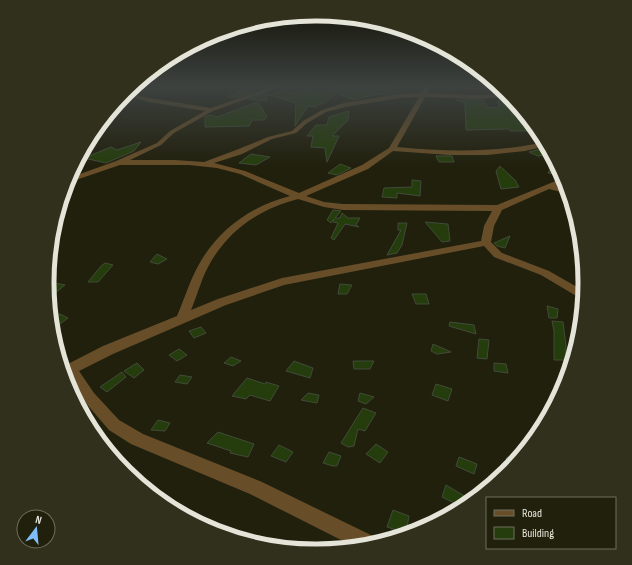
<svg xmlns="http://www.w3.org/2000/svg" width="632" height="565" font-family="'Sofia Sans Condensed',sans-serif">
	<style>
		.building { fill: #253d0d; stroke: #414b39 }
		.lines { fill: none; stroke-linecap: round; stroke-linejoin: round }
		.minor { fill: #674e29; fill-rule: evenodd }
		.rim { fill: none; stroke: #e5e4d8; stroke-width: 5 }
	</style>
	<rect width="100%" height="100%" fill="#21200d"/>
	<path class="building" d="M 342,86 L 343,88 L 325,102 L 315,107 L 308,106 L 295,126 L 296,103 L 269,95 L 283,90 L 296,94 L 305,90 L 326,92 Z
		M 376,86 L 392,88 L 391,89 L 402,92 L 383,95 L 378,94 L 353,100 L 339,94 L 344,87 L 355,91 L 356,87 Z
		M 245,88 L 256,91 L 236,98 L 228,97 Z
		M 266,93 L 268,94 L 266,101 L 249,99 Z
		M 511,98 L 517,107 L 511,114 L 524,115 L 525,116 L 520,124 L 533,126 L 537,131 L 510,131 L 509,129 L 466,130 L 465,103 L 466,103 L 456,100 L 483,100 L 487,107 L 498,108 L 499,99 Z
		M 258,102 L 267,117 L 264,120 L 252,120 L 249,126 L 205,127 L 205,117 L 211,115 L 217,117 Z
		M 349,111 L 348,120 L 332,136 L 339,136 L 327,162 L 325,148 L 311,147 L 313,136 L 307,136 L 316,125 L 327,125 L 329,117 Z
		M 141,142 L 134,151 L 106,163 L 84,158 L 111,147 L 117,150 Z
		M 547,147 L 548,155 L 538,156 L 529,152 Z
		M 251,154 L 270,157 L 256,165 L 239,163 Z
		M 436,156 L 452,156 L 454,162 L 439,162 Z
		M 555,163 L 558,168 L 561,175 L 548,173 Z
		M 340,164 L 351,168 L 337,175 L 328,173 Z
		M 500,166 L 515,180 L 519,187 L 501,189 L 496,171 Z
		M 412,180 L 421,181 L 420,196 L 397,193 L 397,198 L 382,197 L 384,188 L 412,187 Z
		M 333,210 L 341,211 L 335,218 L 340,218 L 342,213 L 348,218 L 360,218 L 356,225 L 359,227 L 345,224 L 334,240 L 331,238 L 338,223 L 333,222 L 334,219 L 331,223 L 327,220 Z
		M 425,222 L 448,224 L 450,241 L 442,242 Z
		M 398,223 L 407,223 L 402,245 L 397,253 L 387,255 L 401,230 L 398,230 Z
		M 510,236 L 505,248 L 497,246 L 494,243 Z
		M 157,254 L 167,259 L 158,264 L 150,262 Z
		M 105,263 L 113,265 L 98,282 L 88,282 L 101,266 Z
		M 55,283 L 65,285 L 49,298 L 48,288 Z
		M 340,284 L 352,285 L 347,294 L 338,294 Z
		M 412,294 L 426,294 L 429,304 L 416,304 Z
		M 547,306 L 558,309 L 557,318 L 549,318 Z
		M 60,314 L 68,318 L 56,327 L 52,326 L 51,321 Z
		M 552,321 L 563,322 L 566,346 L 565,360 L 554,360 L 554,331 Z
		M 450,322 L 474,325 L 476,334 L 449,326 Z
		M 201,327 L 206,333 L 194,338 L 189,331 Z
		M 479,339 L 489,340 L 487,359 L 477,358 Z
		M 433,344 L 451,352 L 437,354 L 431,351 Z
		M 179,349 L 187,355 L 177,361 L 169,355 Z
		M 231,357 L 241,361 L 233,366 L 224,363 Z
		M 294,361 L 313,368 L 310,378 L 286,371 Z
		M 353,361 L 374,361 L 370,369 L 354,369 Z
		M 137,363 L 144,370 L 134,378 L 124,371 Z
		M 494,363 L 506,364 L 508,373 L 494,371 Z
		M 122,372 L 126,377 L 107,392 L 100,387 Z
		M 180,375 L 192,377 L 187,384 L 175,382 Z
		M 247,378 L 265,384 L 266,382 L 279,386 L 270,401 L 250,395 L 246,399 L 232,396 Z
		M 436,384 L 452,389 L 448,401 L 432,395 Z
		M 308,393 L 319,395 L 317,403 L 301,400 Z
		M 360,393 L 374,397 L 366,404 L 358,401 Z
		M 363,408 L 376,413 L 365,431 L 358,429 L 354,446 L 348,447 L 341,443 Z
		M 158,420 L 170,423 L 165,431 L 151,430 Z
		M 218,432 L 254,444 L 248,457 L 230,453 L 231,451 L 207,443 Z
		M 376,444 L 388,452 L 380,463 L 366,454 Z
		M 279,445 L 293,452 L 286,462 L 271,456 Z
		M 523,451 L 514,462 L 511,466 L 506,458 Z
		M 329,452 L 341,456 L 337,466 L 333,466 L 323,463 Z
		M 459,457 L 477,464 L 474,474 L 456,466 Z
		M 446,485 L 466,497 L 462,507 L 442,497 Z
		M 393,510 L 409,516 L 406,533 L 387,527 Z"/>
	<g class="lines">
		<path class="minor" d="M 274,86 L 282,86 L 213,111 L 174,133 L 161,145 L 130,160 L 175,160 L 204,162 L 236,150 L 268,137 L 292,131 L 303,121 L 322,110 L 344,103 L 399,94 L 422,93 L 426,86 L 431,86 L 427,93 L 475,95 L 507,94 L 510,97 L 475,99 L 425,97 L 397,147 C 447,152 495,153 544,142 L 546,146 L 525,151 L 487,155 L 450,155 L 393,151 L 368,169 L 306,196 L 324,202 L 343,204 L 497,205 L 563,178 L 565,183 L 556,186 L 567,189 L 569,194 L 549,189 L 502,210 L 494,226 L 491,242 L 502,253 L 549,271 L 584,291 L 583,300 L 541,275 L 494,257 L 484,246 L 284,285 L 226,305 L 113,354 L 79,371 L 94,393 L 119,420 L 143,434 L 262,482 L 377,538 L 378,543 L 355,547 L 250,494 L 131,444 L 109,430 L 84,401 L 68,376 L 65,377 L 62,367 L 103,346 L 177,316 C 184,300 189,283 197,268 C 216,231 250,206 290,196 L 240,174 L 217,168 L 189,165 L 120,165 L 67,183 L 69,178 L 116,161 L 157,143 L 170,131 L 205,111 L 149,102 L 124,95 L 126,93 L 149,98 L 211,108 ZM 419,97 L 389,148 L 362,165 L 299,193 L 245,171 L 214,163 L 242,154 L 272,139 L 296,133 L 307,123 L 326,112 L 345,107 L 399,98 ZM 298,199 L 324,207 L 343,210 L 492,211 L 484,226 L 481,241 L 282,278 L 218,299 L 191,310 C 197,296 201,280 208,267 C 227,231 259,209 298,199 Z"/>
	</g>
	<linearGradient id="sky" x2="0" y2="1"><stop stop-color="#121207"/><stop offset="0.52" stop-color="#3d4240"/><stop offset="1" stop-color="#3d4240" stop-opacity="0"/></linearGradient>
	<rect width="632" height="166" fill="url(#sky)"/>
	<path d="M0 0H632V565H0ZM315 21H317A261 261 0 0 1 578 282V283A261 261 0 0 1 317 544H315A261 261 0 0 1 54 283V282A261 261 0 0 1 315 21Z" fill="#31301d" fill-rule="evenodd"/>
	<path class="rim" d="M315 21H317A261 261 0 0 1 578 282V283A261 261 0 0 1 317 544H315A261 261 0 0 1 54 283V282A261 261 0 0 1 315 21Z"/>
	<rect x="486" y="497" width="130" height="52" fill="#21200d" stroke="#6f6e5e"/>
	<rect x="494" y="510" width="20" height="6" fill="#674e29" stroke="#6f6e5e"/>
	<text x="522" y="517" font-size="12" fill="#e5e4d8">Road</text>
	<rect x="494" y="527" width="20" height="12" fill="#253d0d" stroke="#6f6e5e"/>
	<text x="522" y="537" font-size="12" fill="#e5e4d8">Building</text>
	<g transform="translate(36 529) rotate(16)"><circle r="19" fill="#21200d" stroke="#6f6e5e"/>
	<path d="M0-3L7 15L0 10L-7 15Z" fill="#7dbef9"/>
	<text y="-6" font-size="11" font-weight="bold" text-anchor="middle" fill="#e5e4d8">N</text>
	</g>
</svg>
